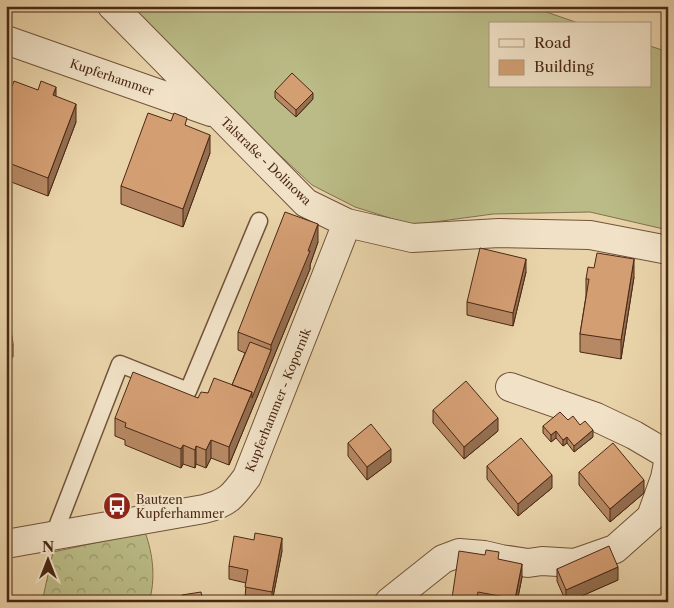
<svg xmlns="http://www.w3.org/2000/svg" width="674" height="608" font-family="'Libre Caslon Text',serif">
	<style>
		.forest { fill: url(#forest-crowns); stroke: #82724e }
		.garden { fill: #babb86; stroke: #82724e }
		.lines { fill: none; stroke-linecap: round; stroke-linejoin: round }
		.lane-casing { stroke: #72533a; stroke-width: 19 }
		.street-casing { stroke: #72533a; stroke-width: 30 }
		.lane { stroke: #f1e2c7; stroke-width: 16 }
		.street { stroke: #f1e2c7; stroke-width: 28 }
		.wall { fill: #b68863; stroke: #4a2815 }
		.shaded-wall { fill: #946f50; stroke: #4a2815 }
		.building { fill: #d49e73; stroke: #4a2815 }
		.labels { text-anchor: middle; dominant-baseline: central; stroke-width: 4; stroke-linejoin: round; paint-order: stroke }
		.street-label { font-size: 12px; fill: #4a2815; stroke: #f1e2c7 }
		.poi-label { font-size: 12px; fill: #4a2815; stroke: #f1e2c7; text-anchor: start }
	</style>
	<defs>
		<pattern id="forest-crowns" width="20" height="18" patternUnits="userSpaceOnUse" patternTransform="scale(1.25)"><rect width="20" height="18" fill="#babb86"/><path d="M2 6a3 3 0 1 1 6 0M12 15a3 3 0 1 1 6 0" fill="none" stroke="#99986c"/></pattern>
	</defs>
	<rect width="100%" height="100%" fill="#e9d3a9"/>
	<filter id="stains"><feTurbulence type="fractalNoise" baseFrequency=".004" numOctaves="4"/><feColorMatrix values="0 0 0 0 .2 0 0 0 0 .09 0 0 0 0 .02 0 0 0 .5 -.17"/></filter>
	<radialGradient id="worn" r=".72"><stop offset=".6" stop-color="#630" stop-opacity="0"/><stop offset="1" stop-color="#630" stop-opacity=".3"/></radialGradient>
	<path class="forest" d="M 145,532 C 153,554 156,579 149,602 L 42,602 L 53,552 Z"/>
	<path class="garden" d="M 131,6 L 529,6 L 581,24 L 490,24 L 490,86 L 650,86 L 650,46 L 668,52 L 668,230 L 590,212 L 493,214 L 412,225 L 355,207 L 312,185 L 228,107 Z"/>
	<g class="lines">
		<g class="lane-casing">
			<path id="lane" d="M 53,537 L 120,364 L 188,391 L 259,221"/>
		</g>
		<g class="street-casing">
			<path id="street" d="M 112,6 L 306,203 L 347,223 L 412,238 L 499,233 L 590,235 L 668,250
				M 6,40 L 211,112
				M 510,387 L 596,417 L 634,435 L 668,455
				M 6,544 L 204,509 C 228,503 233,496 247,477 L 347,223
				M 389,602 L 443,559 L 459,553 L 484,555 L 501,559 L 528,563 L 542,561 L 575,563 L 615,549 L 651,517 L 665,478 L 668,463"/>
		</g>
		<use href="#lane" class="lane"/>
		<use href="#street" class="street"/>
	</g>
	<path class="wall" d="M 38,90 L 56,96 L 76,122 L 48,196 L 6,180 L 6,102 Z
		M 275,91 L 313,99 L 296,117 L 275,98 Z
		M 171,121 L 187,126 L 210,153 L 183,227 L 121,204 L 121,186 Z
		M 318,242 L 310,265 L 310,269 L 229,465 L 211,458 L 206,468 L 196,464 L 195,468 L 183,464 L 181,468 L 125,445 L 125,440 L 115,436 L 115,418 L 198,398 L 208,393 L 232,385 L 245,353 L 238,350 L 238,332 Z
		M 594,268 L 634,277 L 621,359 L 580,352 L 580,334 L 586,296 L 586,279 Z
		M 526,272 L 513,326 L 467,315 L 467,302 Z
		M 433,410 L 498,431 L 464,459 L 433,423 Z
		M 568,420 L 580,425 L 593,437 L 574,452 L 567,443 L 563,446 L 556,438 L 551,442 L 543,433 L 543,426 Z
		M 348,443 L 391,462 L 367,480 L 348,456 Z
		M 487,466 L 552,488 L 518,516 L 487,479 Z
		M 579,472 L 644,493 L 610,522 L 579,485 Z
		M 282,551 L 272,602 L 256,602 L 245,600 L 246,583 L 229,579 L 229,566 Z
		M 499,559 L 522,577 L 517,602 L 452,602 L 452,598 Z
		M 557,569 L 618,580 L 568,602 L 566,602 L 557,581 Z"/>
	<path class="shaded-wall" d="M 56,87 L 56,105 L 53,95 Z
		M 313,93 L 313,99 L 296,117 L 296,110 Z
		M 76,104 L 76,122 L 48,196 L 48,178 Z
		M 210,135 L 210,153 L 183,227 L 183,209 Z
		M 318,224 L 318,242 L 310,265 L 310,269 L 229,465 L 229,447 L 252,392 L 271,350 L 271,345 Z
		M 526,259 L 526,272 L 513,326 L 513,313 Z
		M 634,259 L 634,277 L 621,359 L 621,340 Z
		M 13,344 L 13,357 L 7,364 L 6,366 L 7,351 Z
		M 498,418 L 498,431 L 464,459 L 464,447 Z
		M 593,430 L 593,437 L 574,452 L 574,446 Z
		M 556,431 L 556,438 L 551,442 L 551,435 Z
		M 567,437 L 567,443 L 563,446 L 563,440 Z
		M 211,440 L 211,458 L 206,468 L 206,450 Z
		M 183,445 L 183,464 L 181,468 L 181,449 Z
		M 196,446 L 196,464 L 195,468 L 195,450 Z
		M 391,449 L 391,462 L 367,480 L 367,467 Z
		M 552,475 L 552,488 L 518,516 L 518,504 Z
		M 644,480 L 644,493 L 610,522 L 610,509 Z
		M 282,538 L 282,551 L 272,602 L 272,592 Z
		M 522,564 L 522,577 L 517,602 L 515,602 Z
		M 618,567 L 618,580 L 568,602 L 566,602 L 566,590 Z"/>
	<path class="building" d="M 292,73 L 313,93 L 296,110 L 275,91 Z
		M 14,81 L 38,90 L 41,81 L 56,87 L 53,95 L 76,104 L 48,178 L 6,162 L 6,102 Z
		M 148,113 L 171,121 L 174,113 L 187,118 L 185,125 L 210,135 L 183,209 L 121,186 Z
		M 285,212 L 318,224 L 308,251 L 310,251 L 271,345 L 238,332 Z
		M 480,248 L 526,259 L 513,313 L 467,302 Z
		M 597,253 L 634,259 L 621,340 L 580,334 L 589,279 L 586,279 L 588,267 L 594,268 Z
		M 10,319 L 13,344 L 7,351 L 6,353 L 6,320 Z
		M 250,342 L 271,350 L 252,398 L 252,392 L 232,385 Z
		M 133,372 L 198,398 L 201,392 L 208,393 L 214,378 L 252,392 L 229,447 L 211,440 L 206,450 L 196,446 L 195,450 L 183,445 L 181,449 L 125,427 L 126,423 L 115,418 Z
		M 466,381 L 498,418 L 464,447 L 433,410 Z
		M 560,412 L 568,420 L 573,416 L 580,425 L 585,421 L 593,430 L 574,446 L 567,437 L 563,440 L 556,431 L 551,435 L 543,426 Z
		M 371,424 L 391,449 L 367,467 L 348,443 Z
		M 521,438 L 552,475 L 518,504 L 487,466 Z
		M 613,443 L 644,480 L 610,509 L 579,472 Z
		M 255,533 L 282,538 L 272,592 L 245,587 L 248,570 L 229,566 L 234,536 L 254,540 Z
		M 609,546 L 618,567 L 566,590 L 557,569 Z
		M 486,550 L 499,552 L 498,559 L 522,564 L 515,599 L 478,592 L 476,602 L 452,598 L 459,551 L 485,555 Z
		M 201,592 L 203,602 L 183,602 L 182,595 Z"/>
	<defs>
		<g id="bus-disc" transform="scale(1.4375)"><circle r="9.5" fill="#8f2418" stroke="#f1e2c7"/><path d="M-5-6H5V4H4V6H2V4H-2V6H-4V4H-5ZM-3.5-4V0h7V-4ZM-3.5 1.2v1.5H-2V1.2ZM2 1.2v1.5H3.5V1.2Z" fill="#fff"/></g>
	</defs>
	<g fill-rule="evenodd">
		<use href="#bus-disc" x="117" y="506"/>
	</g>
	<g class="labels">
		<g class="street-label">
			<text transform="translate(112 77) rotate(19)">Kupferhammer</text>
			<text transform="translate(266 161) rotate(44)">Talstraße - Dolinowa</text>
			<text transform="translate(278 400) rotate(-68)">Kupferhammer - Kopornik</text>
		</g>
		<g class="poi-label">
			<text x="136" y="499">Bautzen<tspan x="136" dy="14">Kupferhammer</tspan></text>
		</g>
	</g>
	<rect width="674" height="608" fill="none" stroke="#e9d3a9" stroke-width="25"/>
	<rect x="8" y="8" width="659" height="593" fill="none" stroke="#4a2815" stroke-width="2.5"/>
	<rect x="12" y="12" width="649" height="583" fill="none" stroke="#4a2815"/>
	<rect x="489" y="22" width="162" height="65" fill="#f1e2c7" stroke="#ae9880"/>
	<rect x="499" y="39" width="25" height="8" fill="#f1e2c7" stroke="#ae9880"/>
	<text x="534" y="48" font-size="15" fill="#4a2815">Road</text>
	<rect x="499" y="60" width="25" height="15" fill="#d49e73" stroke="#ae9880"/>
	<text x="534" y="72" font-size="15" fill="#4a2815">Building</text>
	<g transform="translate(48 560)" stroke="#f1e2c7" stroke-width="4" paint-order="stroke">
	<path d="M0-4L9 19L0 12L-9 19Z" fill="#4a2815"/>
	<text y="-8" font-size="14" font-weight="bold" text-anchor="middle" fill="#4a2815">N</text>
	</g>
	<rect width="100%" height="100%" filter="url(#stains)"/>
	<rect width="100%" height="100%" fill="url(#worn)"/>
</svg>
